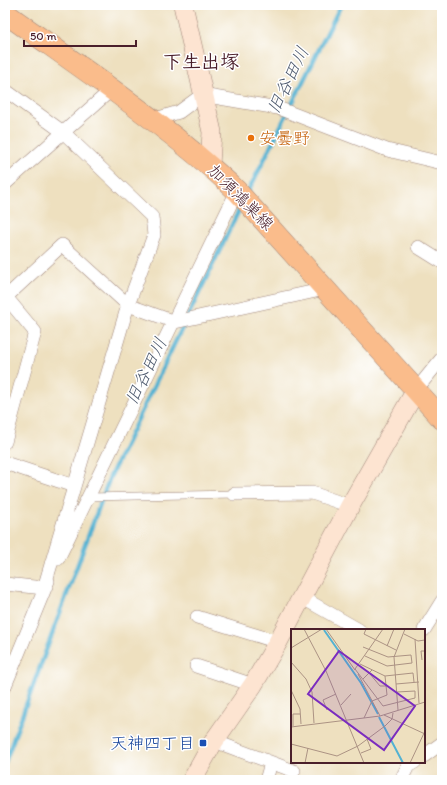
<svg xmlns="http://www.w3.org/2000/svg" width="447" height="785" font-family="Itim,'Klee One',sans-serif">
	<style>
		.lines { fill: none; stroke-linecap: round; stroke-linejoin: round }
		.stream { stroke: #54b2d2; stroke-width: 4.5 }
		.lane-casing { stroke: #9c8075; stroke-width: 8 }
		.street-casing { stroke: #9c8075; stroke-width: 14 }
		.secondary-casing { stroke: #9c8075; stroke-width: 20 }
		.primary-casing { stroke: #9c8075; stroke-width: 22 }
		.lane { stroke: #fff; stroke-width: 7 }
		.street { stroke: #fff; stroke-width: 13 }
		.secondary { stroke: #fde4d1; stroke-width: 19 }
		.primary { stroke: #fabc8b; stroke-width: 21 }
		.food-dot { fill: #e8710a; stroke: #fff; stroke-width: 1.5 }
		.transit-dot { fill: #1a4fb4; stroke: #fff; stroke-width: 1.5 }
		.labels { text-anchor: middle; dominant-baseline: central; stroke-width: 3; stroke-linejoin: round; paint-order: stroke }
		.food-label { font-size: 17px; fill: #c56008; stroke: #fff; text-anchor: start }
		.street-label { font-size: 17px; fill: #4a1f2b; stroke: #fff }
		.transit-label { font-size: 17px; fill: #164399; stroke: #fff; text-anchor: end }
		.water-label { font-size: 18px; font-style: italic; fill: #4e5a6e; stroke: #fff }
		.quarter-label { font-size: 19px; font-weight: bold; fill: #4a1f2b; stroke: #fff }
		.inset-river { fill: none; stroke: #54b2d2; stroke-width: 2 }
		.inset-road { fill: none; stroke: #ac9384; stroke-width: 1 }
		.view { fill: #7b2cbf; fill-opacity: 0.15; stroke: #7b2cbf; stroke-width: 2 }
		.inset-edge { fill: none; stroke: #4a1f2b; stroke-width: 2 }
	</style>
	<rect width="100%" height="100%" fill="#fff"/>
	<filter id="ink" filterUnits="userSpaceOnUse"><feTurbulence type="fractalNoise" baseFrequency=".025" numOctaves="2"/><feDisplacementMap in="SourceGraphic" scale="8" xChannelSelector="R" yChannelSelector="G"/><feConvolveMatrix kernelMatrix="1 2 1 2 8 2 1 2 1" color-interpolation-filters="sRGB"/></filter>
	<filter id="wash" filterUnits="userSpaceOnUse"><feTurbulence type="fractalNoise" baseFrequency=".012" numOctaves="4" result="noise"/><feDisplacementMap in="SourceGraphic" scale="16" xChannelSelector="R" yChannelSelector="G"/><feGaussianBlur stdDeviation="0.9" result="paint"/><feColorMatrix in="noise" values="0 0 0 0 0 0 0 0 0 0 0 0 0 0 0 0 0 1.4 0 .05"/><feComposite in="paint" operator="in"/></filter>
	<g filter="url(#wash)">
		<rect width="100%" height="100%" fill="#eee0bf"/>
		<g class="lines">
			<path class="stream" d="M 247,194 L 341,5
				M 5,762 L 110,477 L 242,204"/>
		</g>
	</g>
	<g filter="url(#ink)">
		<g class="lines">
			<g class="lane-casing">
				<path id="lane" d="M 89,497 L 234,494"/>
			</g>
			<g class="street-casing">
				<path id="street" d="M 5,90 L 63,132 L 152,217 L 154,235 L 128,305 L 44,588
					M 152,120 L 179,112 L 202,95 L 278,108 L 387,150 L 442,163
					M 5,184 L 111,90
					M 418,247 L 442,262
					M 5,298 L 62,245 L 128,305 L 175,322 L 325,289
					M 416,390 L 442,358
					M 5,442 L 35,332 L 6,297
					M 5,463 L 74,486
					M 234,494 L 312,493 L 350,506
					M 58,559 L 237,191
					M 5,584 L 44,588
					M 303,598 L 359,630
					M 197,617 L 278,642
					M 424,630 L 442,601
					M 196,666 L 253,685
					M 5,686 L 48,581
					M 214,741 L 294,771
					M 424,756 L 442,743
					M 266,780 L 271,763
					M 401,780 L 408,766 L 415,762"/>
			</g>
			<g class="secondary-casing">
				<path id="secondary" d="M 183,5 L 212,132 L 210,165
					M 192,780 L 214,741 L 253,685 L 278,642 L 350,506 L 416,390"/>
			</g>
			<g class="primary-casing">
				<path id="primary" d="M 5,13 C 84,70 166,124 237,191 L 442,419"/>
			</g>
			<use href="#lane" class="lane"/>
			<use href="#street" class="street"/>
			<use href="#secondary" class="secondary"/>
			<use href="#primary" class="primary"/>
		</g>
	</g>
	<circle class="food-dot" cx="251" cy="138" r="4"/>
	<rect class="transit-dot" x="199" y="739" width="8" height="8" rx="2"/>
	<g class="labels">
		<g class="food-label">
			<text x="259" y="138">安曇野</text>
		</g>
		<g class="street-label">
			<text transform="translate(241 197) rotate(45)">加須鴻巣線</text>
		</g>
		<g class="transit-label">
			<text x="195" y="743">天神四丁目</text>
		</g>
		<g class="water-label">
			<text transform="translate(288 80) rotate(-64)">旧谷田川</text>
			<text transform="translate(146 371) rotate(-64)">旧谷田川</text>
		</g>
		<g class="quarter-label">
			<text x="201" y="61">下生出塚</text>
		</g>
	</g>
	<g transform="translate(291 629)">
		<rect width="134" height="134" fill="#eee0bf"/>
		<path class="inset-river" d="M 33,1 L 70,54 L 87,85M 88,88 L 112,134"/>
		<path class="inset-road" d="M 13,0 L 35,42 L 73,134M 35,0 L 64,41M 75,0 L 73,5 L 105,21M 113,5 L 127,12 L 134,11M 124,10 L 128,74M 96,17 L 103,0M 72,18 L 97,28 L 120,26 L 121,34 L 96,37 L 74,27M 0,19 L 31,0M 131,31 L 130,22 L 134,22M 0,33 L 15,50 L 21,63 L 23,94M 69,35 L 94,47 L 122,44 L 123,53M 64,40 L 92,77 L 124,69 L 124,62 L 106,63M 64,40 L 92,0M 67,45 L 89,87M 79,45 L 89,57 L 95,57M 72,50 L 81,41M 105,55 L 128,53M 0,61 L 9,80 L 10,95M 50,76 L 60,65M 36,81 L 32,71 L 45,65M 107,81 L 103,28 L 114,0M 93,86 L 134,105M 73,89 L 81,72 L 96,66 L 94,47M 2,97 L 2,85 L 9,85M 0,98 L 89,87 L 134,73M 0,115 L 46,127 L 67,117 L 94,97 L 101,90 L 102,84M 70,124 L 80,120 L 76,110M 14,134 L 17,119M 119,134 L 134,102"/>
		<path class="view" d="M 48,22 L 124,77 L 93,121 L 17,65 Z"/>
		<rect width="134" height="134" class="inset-edge"/>
	</g>
	<rect width="447" height="785" fill="none" stroke="#fff" stroke-width="20"/>
	<path d="M24 40v6h112v-6" fill="none" stroke="#4a1f2b" stroke-width="2"/>
	<text x="30" y="40" font-size="12" fill="#4a1f2b" stroke="#ffffff" stroke-width="3" paint-order="stroke">50 m</text>
</svg>
